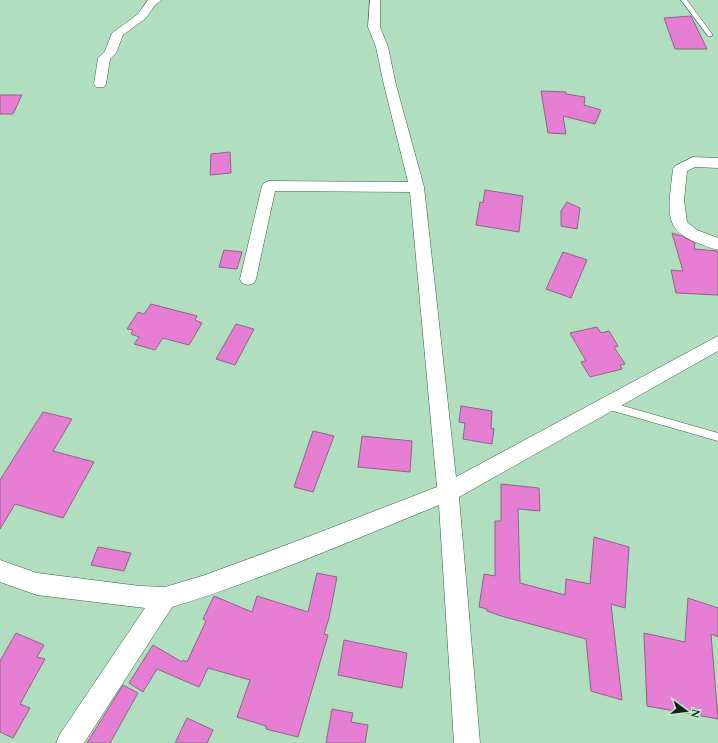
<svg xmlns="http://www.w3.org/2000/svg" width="718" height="743" font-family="Spectral,serif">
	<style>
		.building { fill: #e67fd3; stroke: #8b6583 }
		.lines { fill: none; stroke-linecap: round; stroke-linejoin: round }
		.lane-casing { stroke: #365f45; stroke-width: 1 }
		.street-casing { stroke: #365f45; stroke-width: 1 }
		.lane { fill: #fff; fill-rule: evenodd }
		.street { fill: #fff; fill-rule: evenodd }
	</style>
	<rect width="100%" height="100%" fill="#b1debf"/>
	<path class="building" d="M 691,16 L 707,49 L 675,49 L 664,18 Z
		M 541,91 L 566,92 L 566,94 L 585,97 L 584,105 L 601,110 L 595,124 L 563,116 L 566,134 L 548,133 Z
		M 0,95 L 22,95 L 13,114 L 0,114 Z
		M 230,152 L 231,173 L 210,175 L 211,154 Z
		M 485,190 L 523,196 L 519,232 L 476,225 L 480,202 L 483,203 Z
		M 567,202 L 580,208 L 577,229 L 561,226 L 561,211 Z
		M 672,233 L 682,236 L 695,243 L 694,249 L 718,251 L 718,295 L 676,293 L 671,270 L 683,271 Z
		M 224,250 L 242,252 L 237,269 L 219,267 Z
		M 563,252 L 587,260 L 571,298 L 546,289 Z
		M 151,304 L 197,316 L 195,320 L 202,323 L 189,345 L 163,338 L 155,350 L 134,344 L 139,337 L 131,334 L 133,330 L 127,329 L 138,312 L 144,314 Z
		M 236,324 L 254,329 L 235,365 L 216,359 Z
		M 597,327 L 601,333 L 609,331 L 618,346 L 614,347 L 625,364 L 620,365 L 622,369 L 590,377 L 581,362 L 586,361 L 570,333 Z
		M 461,406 L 492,411 L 491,428 L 494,429 L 492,444 L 463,439 L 465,423 L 459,422 Z
		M 43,412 L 72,419 L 53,451 L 94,462 L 63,518 L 15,504 L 0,529 L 0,480 Z
		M 313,431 L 334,436 L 313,492 L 294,487 Z
		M 362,436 L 412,441 L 410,472 L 358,467 Z
		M 501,484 L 539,488 L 540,511 L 518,509 L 520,583 L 565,595 L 566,579 L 590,584 L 594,537 L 629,547 L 625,608 L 611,604 L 622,700 L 591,691 L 586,639 L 501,616 L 487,611 L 487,609 L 479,607 L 484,574 L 495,576 L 495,521 L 501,521 Z
		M 98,547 L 131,553 L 124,571 L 91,565 Z
		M 317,573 L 337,577 L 329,618 L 324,634 L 328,635 L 298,737 L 266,729 L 266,726 L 237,717 L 250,680 L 208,668 L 199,687 L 157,669 L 143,692 L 129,683 L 153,645 L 182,662 L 183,660 L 187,662 L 206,621 L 203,619 L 214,596 L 252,612 L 257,596 L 308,612 Z
		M 688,598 L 718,608 L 718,637 L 711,634 L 718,719 L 647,706 L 644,633 L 685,642 Z
		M 16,633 L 44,645 L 37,657 L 45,659 L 20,704 L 30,708 L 13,738 L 0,732 L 0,661 Z
		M 344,640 L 407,653 L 402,688 L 338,675 Z
		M 123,685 L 138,693 L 110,743 L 87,743 Z
		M 332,709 L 353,713 L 351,722 L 368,725 L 365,743 L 326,743 Z
		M 187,718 L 213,730 L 207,743 L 175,743 Z"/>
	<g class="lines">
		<g class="lane-casing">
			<path id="lane" d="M 681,0 L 687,0 L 712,34 L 712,36 L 708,36 Z
				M 606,401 L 718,433 L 718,441 L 603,408 L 601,405 L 603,402 Z"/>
		</g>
		<g class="street-casing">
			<path id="street" d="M 148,0 L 162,0 L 155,5 L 146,18 L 123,35 L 116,53 L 110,59 L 106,84 L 104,87 L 96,87 L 94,84 L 98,58 L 105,51 L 112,33 L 138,14 Z
				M 370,0 L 380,0 L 380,27 L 388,47 L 396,85 L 424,187 L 456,477 L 718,336 L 718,351 L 459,497 L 480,743 L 454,743 L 439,505 C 351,541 263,579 172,607 L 84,743 L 56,743 L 60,734 L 145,608 L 37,595 L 0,582 L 0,560 L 37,573 L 140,586 L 165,587 L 205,575 L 297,541 L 437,487 L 410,192 L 275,191 L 256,279 L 254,283 L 248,285 L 242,283 L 240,279 L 262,186 L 264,183 L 269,181 L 408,182 L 384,85 L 376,47 L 368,27 Z
				M 693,157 L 718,158 L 718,168 L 695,167 L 687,171 L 684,200 L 687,222 L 697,230 L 718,238 L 718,250 C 662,233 667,222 673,169 L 675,166 Z"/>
		</g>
		<use href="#lane" class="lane"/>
		<use href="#street" class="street"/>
	</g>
	<g transform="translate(686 711) rotate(105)" stroke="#beebcc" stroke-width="3" paint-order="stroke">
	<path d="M0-3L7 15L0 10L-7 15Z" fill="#122418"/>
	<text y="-6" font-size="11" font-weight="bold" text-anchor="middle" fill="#122418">N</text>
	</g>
</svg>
